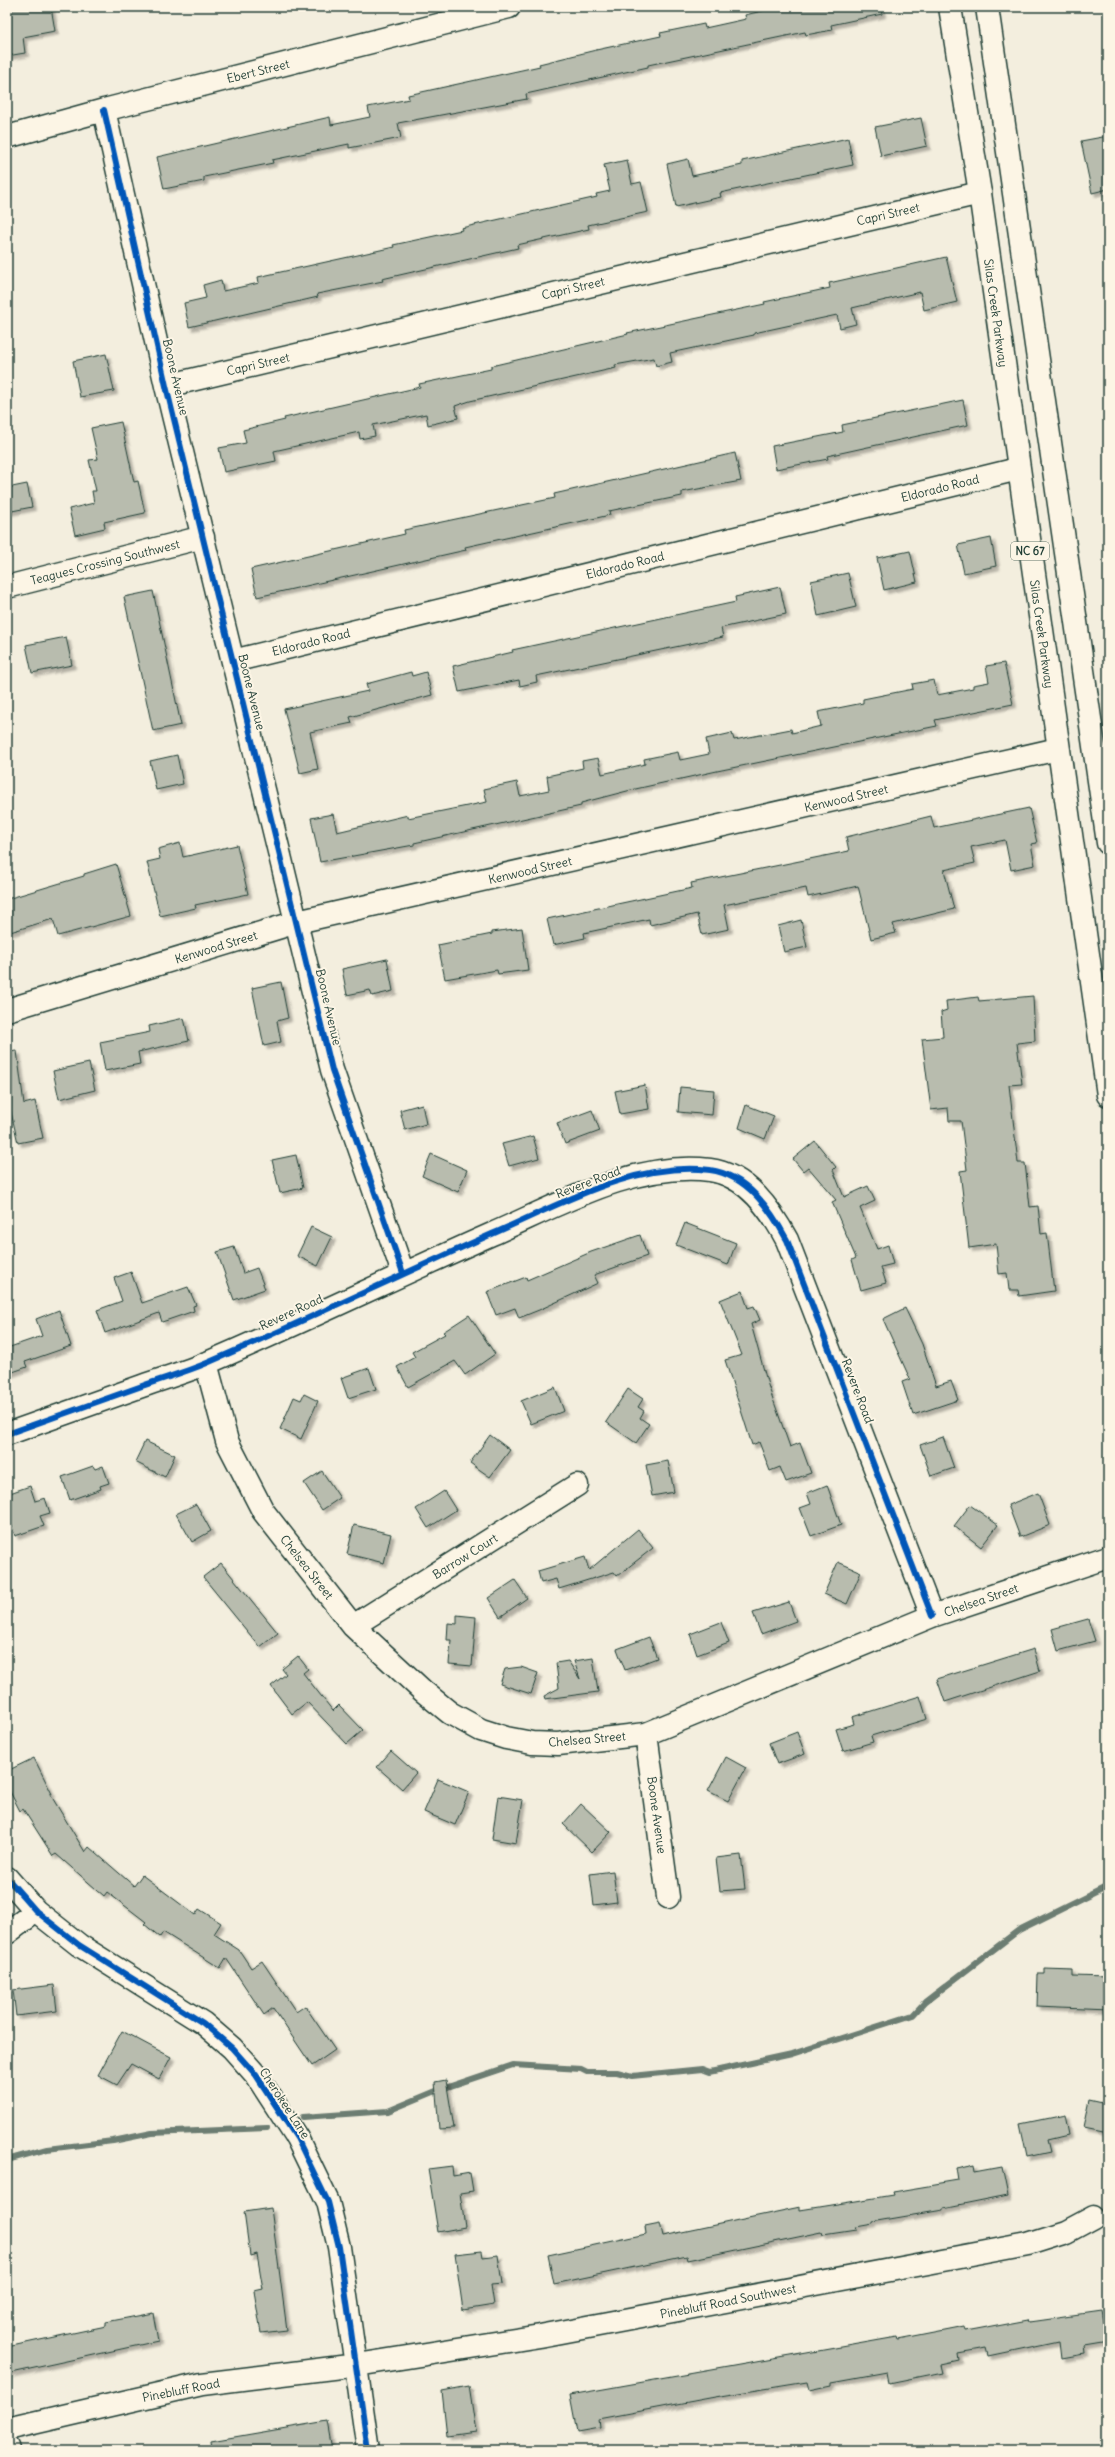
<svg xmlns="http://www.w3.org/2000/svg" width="1115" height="2457" font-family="Delius,sans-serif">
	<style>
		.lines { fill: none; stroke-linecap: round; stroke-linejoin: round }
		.stream { stroke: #6c7d72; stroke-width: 6 }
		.building { fill: #b8bcae; stroke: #1f3d34; filter: url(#shadow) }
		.minor-casing { stroke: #1f3d34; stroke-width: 25 }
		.major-casing { stroke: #1f3d34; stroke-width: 25 }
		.minor { stroke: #fcf5e5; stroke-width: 22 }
		.major { stroke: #fcf5e5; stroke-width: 22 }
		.cycleway-casing { stroke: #fcf5e5; stroke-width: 8 }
		.cycleway { stroke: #0057b8; stroke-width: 6 }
		.labels { text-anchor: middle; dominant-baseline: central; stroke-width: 4; stroke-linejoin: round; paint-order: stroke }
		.shield { fill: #fcf5e5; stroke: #617469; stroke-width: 1 }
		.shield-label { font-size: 11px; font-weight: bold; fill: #1f3d34 }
		.street-label { font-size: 12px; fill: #1f3d34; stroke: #fcf5e5 }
	</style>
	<defs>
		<filter id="shadow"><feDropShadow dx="3.5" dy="3.5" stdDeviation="1" flood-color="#0004"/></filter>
	</defs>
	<rect width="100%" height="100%" fill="#f3eede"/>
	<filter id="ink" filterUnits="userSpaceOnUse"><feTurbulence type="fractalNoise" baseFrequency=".025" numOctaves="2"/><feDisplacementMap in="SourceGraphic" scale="8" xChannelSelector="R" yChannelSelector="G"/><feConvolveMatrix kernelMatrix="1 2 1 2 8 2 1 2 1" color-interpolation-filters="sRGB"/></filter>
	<g filter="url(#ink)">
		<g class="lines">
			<path class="stream" d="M 303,2117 L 388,2111 L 436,2091 L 513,2065 L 581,2069 L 587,2072 L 617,2072 L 632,2076 L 702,2069 L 710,2072 L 792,2054 L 913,2015 L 925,2002 L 1019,1930 L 1108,1886
				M 7,2160 L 47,2149 L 113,2141 L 152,2133 L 267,2128"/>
		</g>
		<path class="building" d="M 7,7 L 51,7 L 55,31 L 23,37 L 25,53 L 7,56 Z
			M 779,7 L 881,7 L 882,14 L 831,25 L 832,30 L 806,35 L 805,32 L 648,65 L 648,67 L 526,94 L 527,99 L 398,123 L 401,138 L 349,148 L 349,144 L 272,160 L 273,163 L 204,177 L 204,181 L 164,189 L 157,157 L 330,117 L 331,125 L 370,117 L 368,107 L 409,99 L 408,95 L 540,66 L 539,64 L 596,50 L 661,36 L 660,33 L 704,24 L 705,28 L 746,19 L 745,15 Z
			M 921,118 L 927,146 L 881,156 L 875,127 Z
			M 1108,136 L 1108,189 L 1092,193 L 1081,141 Z
			M 848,138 L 853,165 L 720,193 L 721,197 L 676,207 L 667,164 L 688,159 L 692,176 L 742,165 L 742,161 Z
			M 627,160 L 632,184 L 641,182 L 648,212 L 588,225 L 589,229 L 517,245 L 518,248 L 382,279 L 383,281 L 317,294 L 318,297 L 189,327 L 184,303 L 206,298 L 203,285 L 221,280 L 223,291 L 259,283 L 258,277 L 394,247 L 393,245 L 462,230 L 461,228 L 597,197 L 596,194 L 610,191 L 604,165 Z
			M 946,257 L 957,302 L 924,310 L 920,292 L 907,295 L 852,308 L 856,324 L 840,328 L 837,315 L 754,333 L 754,335 L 670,353 L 672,362 L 656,366 L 654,358 L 615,365 L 616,368 L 470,401 L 455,406 L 458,418 L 428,425 L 426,414 L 373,425 L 375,436 L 360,439 L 359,432 L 274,451 L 276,461 L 224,472 L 219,448 L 246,443 L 243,430 L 285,420 L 284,418 L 420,387 L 419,384 L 491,369 L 491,366 L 628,334 L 627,333 L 765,304 L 764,302 L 830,288 L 829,283 Z
			M 106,354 L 114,391 L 80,397 L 73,361 Z
			M 963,400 L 968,425 L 827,456 L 828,459 L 776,469 L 772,446 L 843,432 L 842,425 Z
			M 121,422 L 134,482 L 138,481 L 145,513 L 104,522 L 105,528 L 75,535 L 69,509 L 94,503 L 92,491 L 96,491 L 89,460 L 98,459 L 91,428 Z
			M 735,453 L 741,481 L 682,492 L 682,496 L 609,511 L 610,515 L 465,547 L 466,550 L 257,597 L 251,569 L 405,534 L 404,530 L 555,498 L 554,494 Z
			M 27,484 L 32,507 L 7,512 L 7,488 Z
			M 991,538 L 996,566 L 964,573 L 958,545 Z
			M 910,551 L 917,582 L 884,590 L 877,558 Z
			M 848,573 L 856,607 L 818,616 L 811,581 Z
			M 780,587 L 786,614 L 721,628 L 723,637 L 536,676 L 537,682 L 520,686 L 519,680 L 459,692 L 453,666 L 513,652 L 512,650 L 736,602 L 735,597 Z
			M 153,591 L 181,725 L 153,731 L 124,597 Z
			M 66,637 L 72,665 L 32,673 L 26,645 Z
			M 1004,663 L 1013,704 L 935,720 L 937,726 L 717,771 L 631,790 L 581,803 L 581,806 L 414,843 L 414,845 L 320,862 L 311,818 L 333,814 L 337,832 L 408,815 L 408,818 L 487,802 L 484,789 L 517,782 L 520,796 L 549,790 L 547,776 L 583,768 L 582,761 L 598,758 L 602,774 L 645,764 L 644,759 L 678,752 L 680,760 L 709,754 L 706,739 L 732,733 L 734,740 L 791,729 L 792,733 L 821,726 L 818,712 L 863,703 L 863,699 L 913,689 L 912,684 L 934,680 L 937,695 L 973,688 L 973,685 L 989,682 L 986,666 Z
			M 411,672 L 412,676 L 426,672 L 432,695 L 350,717 L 352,723 L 310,732 L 318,769 L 300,773 L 284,709 L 368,691 L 366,684 Z
			M 177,755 L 183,784 L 156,790 L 150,761 Z
			M 1029,808 L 1037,843 L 1031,844 L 1035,865 L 1011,870 L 1005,840 L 971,847 L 975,863 L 944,870 L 954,909 L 893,924 L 896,933 L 871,939 L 858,886 L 808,897 L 806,888 L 724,905 L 729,929 L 702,935 L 697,914 L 650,925 L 649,919 L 584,933 L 585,938 L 553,945 L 547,919 L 692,888 L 691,883 L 849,851 L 846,837 L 931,816 L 934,828 Z
			M 180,843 L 183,857 L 237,845 L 248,894 L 195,905 L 196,908 L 160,916 L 147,862 L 160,859 L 158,849 Z
			M 116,864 L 131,916 L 58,936 L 53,919 L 7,933 L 7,899 L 84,876 L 84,874 Z
			M 801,920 L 807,947 L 784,952 L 778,926 Z
			M 522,928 L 528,970 L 498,974 L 497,970 L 445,979 L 438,945 L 492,934 L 492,932 Z
			M 387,959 L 393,991 L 372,996 L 370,990 L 347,995 L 342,969 Z
			M 281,982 L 288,1018 L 277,1021 L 281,1042 L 264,1046 L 252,988 Z
			M 1033,996 L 1035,1041 L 1017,1043 L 1022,1084 L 1009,1085 L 1018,1163 L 1025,1163 L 1030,1207 L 1038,1206 L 1041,1234 L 1047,1233 L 1054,1291 L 1019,1296 L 1018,1290 L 1009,1290 L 1007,1273 L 999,1274 L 996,1244 L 969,1248 L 960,1171 L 967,1170 L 961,1121 L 949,1121 L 948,1108 L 931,1110 L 922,1039 L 943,1037 L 941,1012 L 947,1010 L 946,1001 L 978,997 L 979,1001 Z
			M 184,1018 L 189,1041 L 138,1052 L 140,1064 L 105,1071 L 100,1042 L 150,1032 L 149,1026 Z
			M 17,1051 L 24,1104 L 35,1101 L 43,1138 L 18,1143 L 7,1095 L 7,1052 Z
			M 89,1063 L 95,1090 L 59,1099 L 53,1071 Z
			M 645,1085 L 649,1109 L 620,1114 L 615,1091 Z
			M 680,1087 L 714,1090 L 712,1115 L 678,1112 Z
			M 422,1104 L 426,1124 L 405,1130 L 400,1110 Z
			M 746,1105 L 774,1116 L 765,1139 L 739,1128 Z
			M 592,1110 L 600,1131 L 565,1144 L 557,1123 Z
			M 533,1136 L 539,1158 L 509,1166 L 502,1144 Z
			M 815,1141 L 836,1167 L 833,1170 L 844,1197 L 868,1186 L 875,1201 L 860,1208 L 877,1249 L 888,1245 L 893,1264 L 881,1267 L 886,1283 L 861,1290 L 852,1260 L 856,1258 L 832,1202 L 836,1200 L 808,1167 L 803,1171 L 793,1159 Z
			M 431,1154 L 467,1170 L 458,1192 L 422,1176 Z
			M 296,1155 L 303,1188 L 280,1193 L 272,1160 Z
			M 685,1223 L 736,1243 L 728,1265 L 676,1245 Z
			M 311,1227 L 332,1237 L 318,1266 L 297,1256 Z
			M 640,1235 L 647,1256 L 594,1275 L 598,1283 L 539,1310 L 519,1318 L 515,1308 L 496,1315 L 487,1292 L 526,1277 L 527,1280 L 591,1252 Z
			M 234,1247 L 243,1273 L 257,1268 L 265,1289 L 234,1300 L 217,1252 Z
			M 131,1272 L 142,1303 L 188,1287 L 196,1305 L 193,1306 L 194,1311 L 162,1322 L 159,1313 L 105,1333 L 97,1310 L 122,1301 L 114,1278 Z
			M 742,1291 L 748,1308 L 754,1306 L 760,1320 L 751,1324 L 768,1385 L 790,1447 L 800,1443 L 811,1473 L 786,1482 L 780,1467 L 770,1471 L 759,1442 L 752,1445 L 725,1360 L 742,1355 L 720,1300 Z
			M 905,1308 L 922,1344 L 936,1386 L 951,1381 L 958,1400 L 913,1415 L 902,1382 L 910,1379 L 883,1319 Z
			M 59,1310 L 71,1346 L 25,1362 L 27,1367 L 7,1374 L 7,1348 L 42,1336 L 36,1319 Z
			M 469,1315 L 495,1354 L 465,1375 L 455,1361 L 408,1387 L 397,1367 L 415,1357 L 412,1352 L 445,1334 L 443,1332 Z
			M 369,1368 L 376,1389 L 348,1398 L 341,1378 Z
			M 555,1387 L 564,1411 L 531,1424 L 521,1401 Z
			M 628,1389 L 643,1399 L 638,1407 L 644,1411 L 640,1418 L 649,1424 L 636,1443 L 606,1422 Z
			M 304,1394 L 318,1401 L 301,1439 L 280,1429 L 294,1397 L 301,1400 Z
			M 490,1435 L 510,1450 L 490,1477 L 470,1463 Z
			M 943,1437 L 954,1468 L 931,1476 L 920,1445 Z
			M 145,1441 L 175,1455 L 165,1477 L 135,1462 Z
			M 668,1461 L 674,1492 L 652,1496 L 646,1465 Z
			M 93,1466 L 95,1469 L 103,1466 L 109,1483 L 100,1486 L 101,1489 L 70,1500 L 62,1477 Z
			M 322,1471 L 340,1498 L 322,1510 L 304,1483 Z
			M 827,1485 L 841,1525 L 811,1536 L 800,1508 L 811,1504 L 807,1493 Z
			M 30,1486 L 35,1501 L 45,1498 L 50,1513 L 40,1516 L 44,1526 L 15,1536 L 7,1511 L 7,1494 Z
			M 444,1491 L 456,1510 L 428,1528 L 416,1509 Z
			M 1038,1493 L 1050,1525 L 1020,1537 L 1008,1505 Z
			M 196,1504 L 211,1531 L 192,1542 L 176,1514 Z
			M 970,1505 L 998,1525 L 981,1547 L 954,1526 Z
			M 354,1525 L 391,1534 L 384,1563 L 347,1554 Z
			M 638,1529 L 653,1548 L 617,1576 L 614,1572 L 559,1589 L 556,1579 L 541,1583 L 538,1571 L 585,1557 L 589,1570 Z
			M 838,1562 L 861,1572 L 847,1604 L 824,1594 Z
			M 221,1563 L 278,1633 L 260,1647 L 203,1577 Z
			M 515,1580 L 527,1598 L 500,1617 L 488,1598 Z
			M 789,1602 L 796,1621 L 761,1634 L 753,1613 Z
			M 457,1615 L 476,1617 L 472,1666 L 449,1664 L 451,1640 L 447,1640 L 448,1623 L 457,1624 Z
			M 1088,1619 L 1095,1641 L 1058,1651 L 1052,1629 Z
			M 721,1622 L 729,1643 L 697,1655 L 690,1634 Z
			M 649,1637 L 657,1658 L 625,1670 L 617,1649 Z
			M 1034,1649 L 1040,1671 L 945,1702 L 937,1679 Z
			M 298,1656 L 308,1669 L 303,1673 L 333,1711 L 339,1705 L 363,1730 L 347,1744 L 307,1702 L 292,1714 L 271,1686 L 286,1674 L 282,1669 Z
			M 593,1658 L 598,1692 L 545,1699 L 544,1696 L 559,1688 L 556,1663 L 568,1661 L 580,1679 L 574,1661 Z
			M 521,1667 L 538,1673 L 531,1694 L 500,1684 L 505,1669 Z
			M 920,1696 L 927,1719 L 871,1736 L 873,1742 L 843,1751 L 836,1729 L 854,1724 L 852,1717 Z
			M 797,1732 L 805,1754 L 777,1764 L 769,1743 Z
			M 391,1751 L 416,1773 L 402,1789 L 377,1767 Z
			M 726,1757 L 746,1768 L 728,1801 L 708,1791 Z
			M 34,1758 L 52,1794 L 50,1794 L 85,1852 L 89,1847 L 134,1886 L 142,1875 L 195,1915 L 199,1909 L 221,1923 L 214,1934 L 239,1950 L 251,1968 L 262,1961 L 296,2012 L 305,2006 L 335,2050 L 312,2066 L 273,2008 L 264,2015 L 226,1958 L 220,1968 L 163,1932 L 160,1937 L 144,1924 L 146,1922 L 107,1892 L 104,1896 L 56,1854 L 53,1856 L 23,1809 L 20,1811 L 7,1786 L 7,1771 Z
			M 438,1779 L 469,1792 L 455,1825 L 424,1812 Z
			M 498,1796 L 523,1800 L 516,1843 L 492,1839 Z
			M 581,1804 L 611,1832 L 592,1852 L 563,1824 Z
			M 741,1855 L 745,1889 L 720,1891 L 716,1858 Z
			M 613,1871 L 617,1902 L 594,1905 L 590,1874 Z
			M 1045,1969 L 1073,1970 L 1073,1976 L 1108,1977 L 1108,2009 L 1037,2006 L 1038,1974 L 1045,1974 Z
			M 54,1985 L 57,2011 L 16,2016 L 13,1990 Z
			M 122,2031 L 171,2057 L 159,2079 L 131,2064 L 117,2085 L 98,2075 Z
			M 446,2080 L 454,2128 L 439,2129 L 435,2082 Z
			M 1090,2099 L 1108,2103 L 1108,2132 L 1084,2127 Z
			M 1064,2115 L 1068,2135 L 1047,2140 L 1050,2152 L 1027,2157 L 1020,2124 Z
			M 974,2164 L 975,2171 L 1002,2166 L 1008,2195 L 943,2208 L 943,2210 L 872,2222 L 872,2224 L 855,2227 L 856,2230 L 823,2235 L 822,2232 L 688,2260 L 687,2256 L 554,2284 L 548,2255 L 646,2234 L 645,2226 L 660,2223 L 663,2236 L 800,2207 L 800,2210 L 893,2195 L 892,2192 L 958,2181 L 956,2168 Z
			M 452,2166 L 453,2176 L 470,2173 L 473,2191 L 460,2193 L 465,2227 L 438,2232 L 428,2169 Z
			M 271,2208 L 287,2330 L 261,2333 L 254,2291 L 263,2289 L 257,2254 L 250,2256 L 244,2212 Z
			M 482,2251 L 483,2257 L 498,2255 L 502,2284 L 491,2285 L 494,2305 L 463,2310 L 455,2254 Z
			M 1101,2312 L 1106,2342 L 1082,2346 L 1083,2354 L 1061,2358 L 1059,2341 L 988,2356 L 986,2348 L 958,2353 L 959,2360 L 941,2364 L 943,2372 L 889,2383 L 887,2372 L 832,2382 L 832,2385 L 809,2390 L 807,2382 L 715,2397 L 598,2419 L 599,2428 L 577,2432 L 570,2395 L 897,2337 L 898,2340 L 964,2327 L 965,2331 L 1029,2319 L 1030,2322 Z
			M 153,2313 L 158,2341 L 7,2374 L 7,2347 L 106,2326 L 106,2322 Z
			M 469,2386 L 476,2432 L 447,2436 L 442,2391 Z
			M 327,2421 L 332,2450 L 212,2450 L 211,2441 Z"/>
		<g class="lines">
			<g class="minor-casing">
				<path id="minor" d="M 104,110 L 166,386 L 332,1070 L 403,1273
					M 7,137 L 104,110 L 509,7
					M 166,386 L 980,193
					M 7,587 L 203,537
					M 233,661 L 1018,469
					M 7,1010 L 297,922 L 1058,749
					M 206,1363 L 227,1441 L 263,1511 L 353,1626 L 423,1691 L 450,1713 L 481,1730 L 506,1738 L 532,1743 L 558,1744 L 646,1734 L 932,1616 L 1108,1557
					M 7,1434 C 52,1418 97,1402 142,1386 C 164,1378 186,1372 207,1363 C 303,1322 397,1276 492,1234 C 559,1205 634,1161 710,1170 C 747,1175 771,1210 787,1240 L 932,1616
					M 353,1626 L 577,1485
					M 646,1734 L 668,1897
					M 7,1878 L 36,1911 L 79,1945 L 203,2023 L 232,2048 L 256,2075 L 297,2138 L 328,2202 L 339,2247 L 368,2450
					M 7,1933 L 36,1911
					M 7,2429 L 202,2384 L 357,2365 L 540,2336 L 1028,2244 L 1066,2232 L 1094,2217
					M 7,2447 L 8,2450"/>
			</g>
			<g class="major-casing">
				<path id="major" d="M 950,7 L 980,193 L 1108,1095
					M 987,7 L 1108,843"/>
			</g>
			<use href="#minor" class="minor"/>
			<use href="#major" class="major"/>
			<g class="cycleway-casing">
				<path id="cycleway" d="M 104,110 L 166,386 L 332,1070 L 403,1273
					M 7,1434 C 52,1418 97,1402 142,1386 C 164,1378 186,1372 207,1363 C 303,1322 397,1276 492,1234 C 559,1205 634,1161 710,1170 C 747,1175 771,1210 787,1240 L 932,1616
					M 7,1878 L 36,1911 L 79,1945 L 203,2023 L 232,2048 L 256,2075 L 297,2138 L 328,2202 L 339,2247 L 368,2450"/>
			</g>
			<use href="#cycleway" class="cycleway"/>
		</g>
	</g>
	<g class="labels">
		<rect class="shield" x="1011" y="542" width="38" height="18" rx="3"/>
		<g class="shield-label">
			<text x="1030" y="551">NC 67</text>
		</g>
		<g class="street-label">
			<text transform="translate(258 71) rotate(-14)">Ebert Street</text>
			<text transform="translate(888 214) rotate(-13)">Capri Street</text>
			<text transform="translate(573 288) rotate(-13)">Capri Street</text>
			<text transform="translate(996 313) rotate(82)">Silas Creek Parkway</text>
			<text transform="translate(258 364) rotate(-13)">Capri Street</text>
			<text transform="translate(176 377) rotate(77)">Boone Avenue</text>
			<text transform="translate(940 488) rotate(-14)">Eldorado Road</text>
			<text transform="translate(105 562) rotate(-14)">Teagues Crossing Southwest</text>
			<text transform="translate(625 565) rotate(-14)">Eldorado Road</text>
			<text transform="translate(1042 634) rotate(82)">Silas Creek Parkway</text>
			<text transform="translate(311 642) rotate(-14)">Eldorado Road</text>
			<text transform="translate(252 692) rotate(76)">Boone Avenue</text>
			<text transform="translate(846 798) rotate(-13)">Kenwood Street</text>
			<text transform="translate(530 870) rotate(-13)">Kenwood Street</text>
			<text transform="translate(216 947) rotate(-17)">Kenwood Street</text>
			<text transform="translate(329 1007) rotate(77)">Boone Avenue</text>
			<text transform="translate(588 1182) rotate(-21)">Revere Road</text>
			<text transform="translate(291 1312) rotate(-25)">Revere Road</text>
			<text transform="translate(858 1391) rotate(69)">Revere Road</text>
			<text transform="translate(465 1556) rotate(-32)">Barrow Court</text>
			<text transform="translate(307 1567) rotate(52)">Chelsea Street</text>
			<text transform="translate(981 1600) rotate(-19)">Chelsea Street</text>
			<text transform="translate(587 1739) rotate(-5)">Chelsea Street</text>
			<text transform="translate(657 1815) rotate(82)">Boone Avenue</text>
			<text transform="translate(285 2103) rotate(57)">Cherokee Lane</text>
			<text transform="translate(728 2301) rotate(-11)">Pinebluff Road Southwest</text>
			<text transform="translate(181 2390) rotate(-11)">Pinebluff Road</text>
		</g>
	</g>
	<rect width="1115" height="2457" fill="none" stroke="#fcf5e5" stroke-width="24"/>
	<rect x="12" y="12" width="1091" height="2433" fill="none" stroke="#1f3d34" stroke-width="1.5" filter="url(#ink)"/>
</svg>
